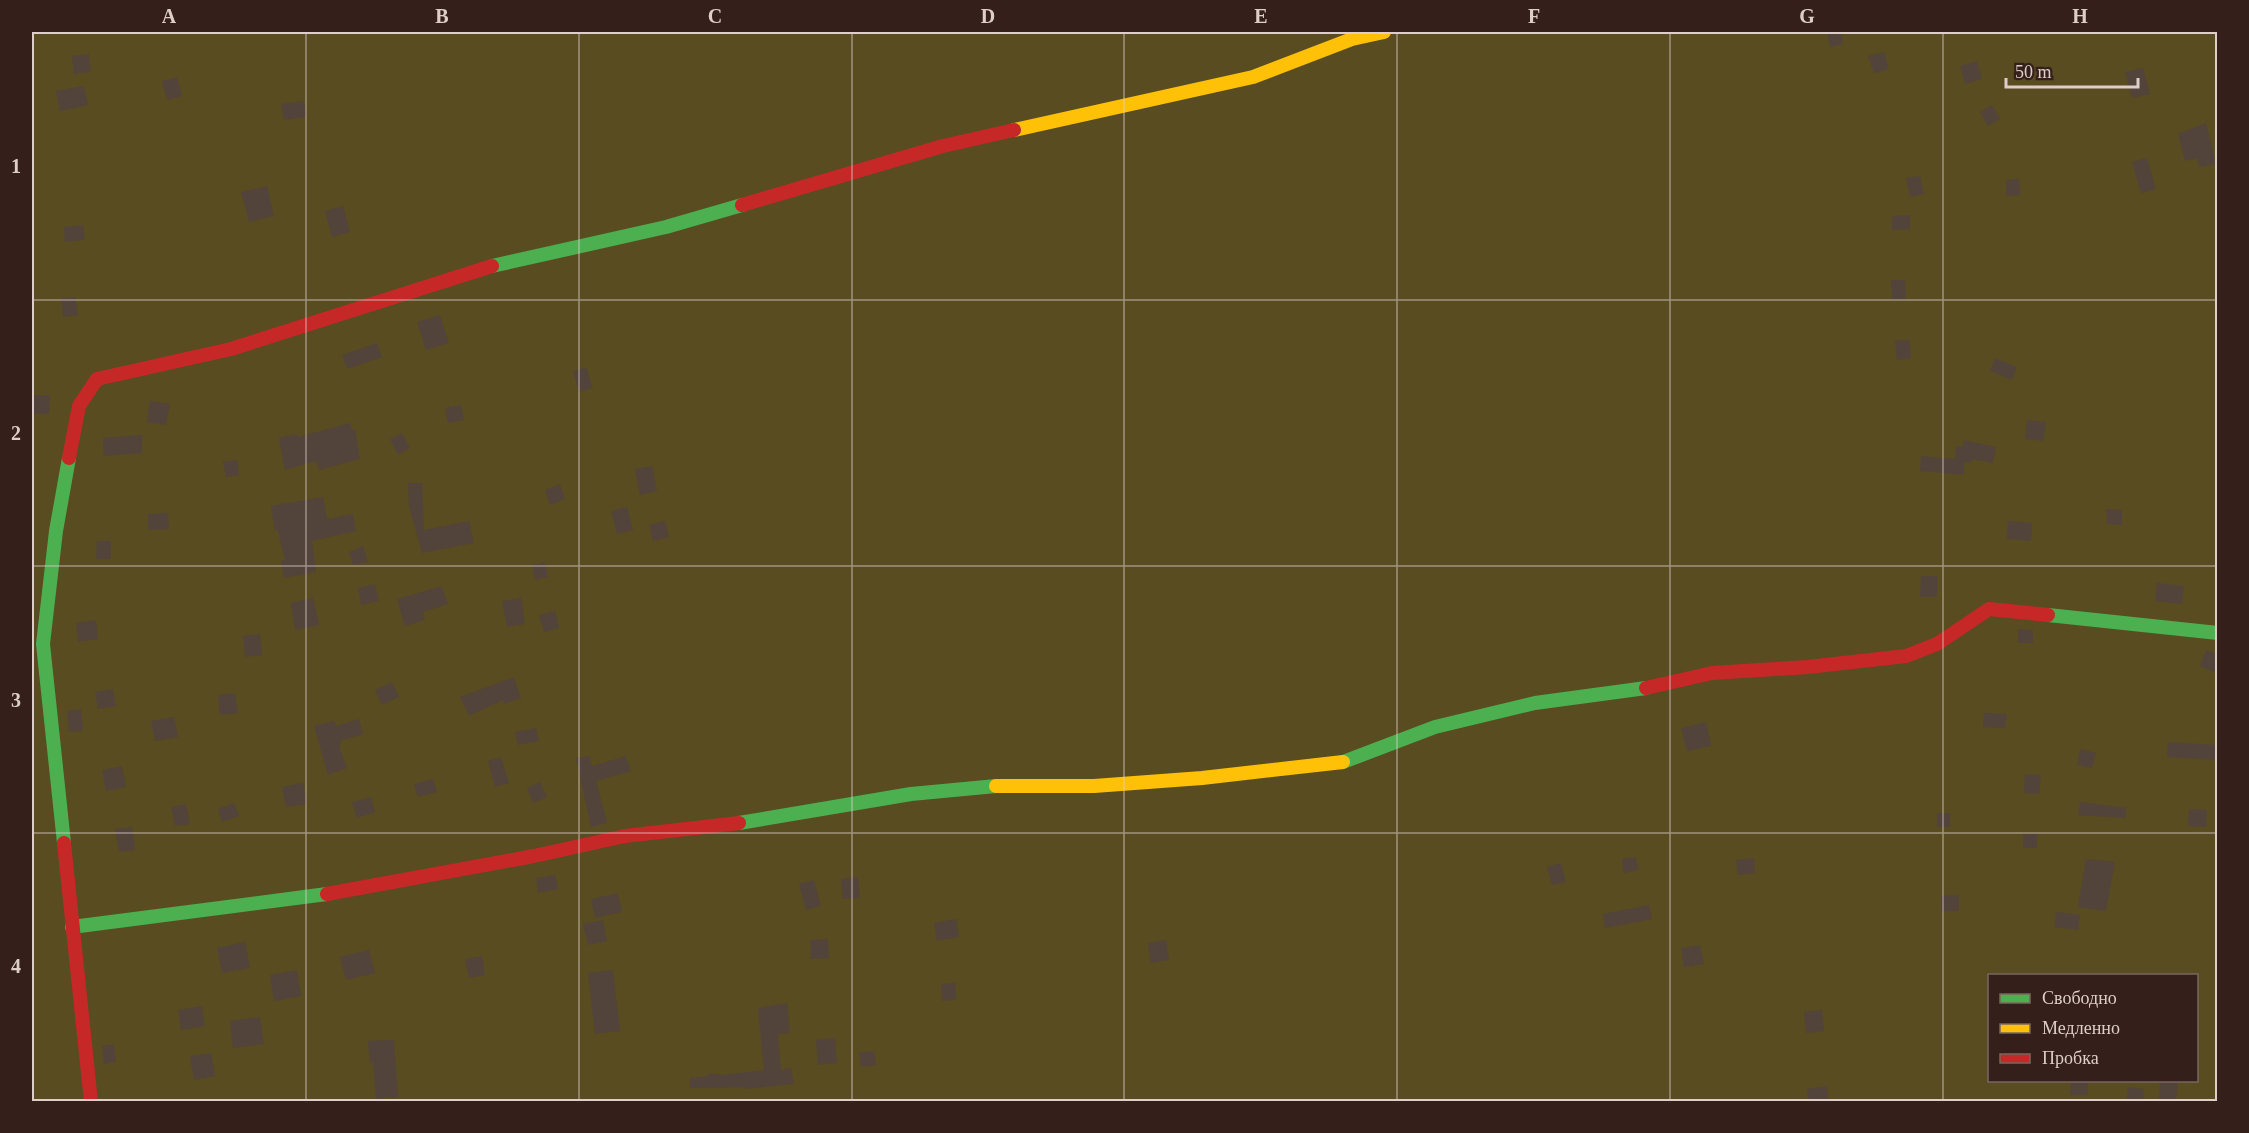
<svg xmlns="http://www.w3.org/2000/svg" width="2249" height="1133" font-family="'Times New Roman',serif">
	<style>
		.green { fill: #584c20; fill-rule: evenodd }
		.building { fill: #52443a }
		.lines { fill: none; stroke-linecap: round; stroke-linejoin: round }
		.fast { stroke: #4caf50; stroke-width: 14 }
		.slow { stroke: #ffc107; stroke-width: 14 }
		.jam { stroke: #c62828; stroke-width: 14 }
		.grid { fill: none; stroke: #dececa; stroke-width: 1.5; stroke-opacity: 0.55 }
		.neatline { fill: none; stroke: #dececa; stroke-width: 2 }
		.grid-label { font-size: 20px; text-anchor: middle; font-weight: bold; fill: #dececa }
	</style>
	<rect width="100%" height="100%" fill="#3a2d2a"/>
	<path class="green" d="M 32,32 L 2217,32 L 2217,1101 L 32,1101 ZM 1990,976 L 2196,976 L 2196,1080 L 1990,1080 Z"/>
	<path class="building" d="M 1827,32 L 1841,32 L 1843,44 L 1830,47 Z
		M 1884,52 L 1889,69 L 1874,73 L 1868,56 Z
		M 89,54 L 91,72 L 74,74 L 72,56 Z
		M 1977,61 L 1982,79 L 1965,84 L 1960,66 Z
		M 2143,68 L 2150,94 L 2132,98 L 2125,72 Z
		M 177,77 L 182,96 L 167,100 L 162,81 Z
		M 84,86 L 88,105 L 60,111 L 56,91 Z
		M 304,101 L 306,117 L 284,120 L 281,104 Z
		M 1992,105 L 2000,119 L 1988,126 L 1980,112 Z
		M 2206,123 L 2216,164 L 2199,167 L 2197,158 L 2185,161 L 2178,134 Z
		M 2147,158 L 2156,189 L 2141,193 L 2132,162 Z
		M 1920,176 L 1924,194 L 1910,197 L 1906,178 Z
		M 2019,179 L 2020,195 L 2006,196 L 2006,180 Z
		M 267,186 L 274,216 L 249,222 L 241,192 Z
		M 343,206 L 350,232 L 332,237 L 325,211 Z
		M 1910,215 L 1910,229 L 1892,230 L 1892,216 Z
		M 83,225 L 85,240 L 65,242 L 64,227 Z
		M 1891,280 L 1905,280 L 1906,299 L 1892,300 Z
		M 75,297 L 78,315 L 63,317 L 61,298 Z
		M 440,315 L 449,343 L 426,350 L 417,322 Z
		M 1909,340 L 1911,358 L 1897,360 L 1895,341 Z
		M 377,343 L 382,357 L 347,369 L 342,355 Z
		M 1995,358 L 2017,367 L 2012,380 L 1990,371 Z
		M 586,367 L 593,388 L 579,392 L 573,371 Z
		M 32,395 L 50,395 L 49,414 L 32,414 Z
		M 150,401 L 170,404 L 166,425 L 147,422 Z
		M 461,405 L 464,420 L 448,423 L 445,408 Z
		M 2027,420 L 2046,422 L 2043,441 L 2025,439 Z
		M 350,423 L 352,430 L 355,429 L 360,459 L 319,470 L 316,461 L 285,470 L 279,438 L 297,434 L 298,437 Z
		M 402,433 L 410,448 L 398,455 L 390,439 Z
		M 142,435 L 142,453 L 104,456 L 103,438 Z
		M 1964,440 L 1996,447 L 1993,463 L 1972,459 L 1971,463 L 1964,462 L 1964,475 L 1920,471 L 1921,456 L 1955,459 L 1956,446 L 1963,446 Z
		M 237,460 L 239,475 L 226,477 L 223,462 Z
		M 652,466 L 657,491 L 640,495 L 635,469 Z
		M 408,483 L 422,483 L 424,530 L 469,521 L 474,543 L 422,553 L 409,506 Z
		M 560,484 L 565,499 L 550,505 L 545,490 Z
		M 323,497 L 327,519 L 353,514 L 356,531 L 312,541 L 316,572 L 284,578 L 281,561 L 285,560 L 278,531 L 275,531 L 271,506 Z
		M 627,507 L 633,530 L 617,534 L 611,511 Z
		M 2106,509 L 2122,510 L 2122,525 L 2107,524 Z
		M 168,513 L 169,529 L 148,530 L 148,514 Z
		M 665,521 L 669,537 L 653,541 L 649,525 Z
		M 2008,521 L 2032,523 L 2031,541 L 2007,539 Z
		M 97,541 L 111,541 L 111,559 L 96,559 Z
		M 363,546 L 368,562 L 353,565 L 349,552 Z
		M 545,562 L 548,577 L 535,580 L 532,565 Z
		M 1921,576 L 1937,576 L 1937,597 L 1920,597 Z
		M 2157,583 L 2184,586 L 2182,604 L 2155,601 Z
		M 375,584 L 379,601 L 361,605 L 358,588 Z
		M 439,587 L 442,587 L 448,604 L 423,612 L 425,620 L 405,626 L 397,599 Z
		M 313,598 L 319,625 L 295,630 L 291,603 Z
		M 521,598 L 525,624 L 507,627 L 502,601 Z
		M 555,611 L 559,628 L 544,632 L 539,615 Z
		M 96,620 L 98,639 L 78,642 L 76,623 Z
		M 2018,629 L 2033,630 L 2033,643 L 2018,643 Z
		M 260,634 L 262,655 L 245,657 L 243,636 Z
		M 2206,650 L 2217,654 L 2217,673 L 2200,666 Z
		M 514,677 L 521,698 L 504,704 L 503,700 L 469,716 L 460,697 Z
		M 392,682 L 399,697 L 382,705 L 375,690 Z
		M 113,689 L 116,706 L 98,709 L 95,692 Z
		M 235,693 L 238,713 L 220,715 L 218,695 Z
		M 81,709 L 83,731 L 69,732 L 67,711 Z
		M 1984,713 L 2007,714 L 2005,728 L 1983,727 Z
		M 174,717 L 178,737 L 155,741 L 151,721 Z
		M 359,719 L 363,734 L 340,741 L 341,745 L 339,746 L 347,768 L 328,775 L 314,726 L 334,721 L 336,726 Z
		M 1706,722 L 1711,746 L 1687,751 L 1681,728 Z
		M 536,728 L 539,741 L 518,745 L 515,732 Z
		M 2168,742 L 2217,745 L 2217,760 L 2167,757 Z
		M 2080,749 L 2096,753 L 2092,768 L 2077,765 Z
		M 590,756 L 592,766 L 626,756 L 631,771 L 596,781 L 607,823 L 591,827 L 576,758 Z
		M 501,757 L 509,783 L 495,787 L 488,761 Z
		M 122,766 L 126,787 L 106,791 L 102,770 Z
		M 2025,774 L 2041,775 L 2039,794 L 2024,793 Z
		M 433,779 L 437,792 L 418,797 L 414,784 Z
		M 540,782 L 547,797 L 533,803 L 527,788 Z
		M 303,783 L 307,804 L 286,807 L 282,787 Z
		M 371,797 L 375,812 L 357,818 L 352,802 Z
		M 2080,802 L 2126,808 L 2125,818 L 2078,815 Z
		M 234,803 L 239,816 L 222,822 L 218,809 Z
		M 186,804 L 190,824 L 175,826 L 171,807 Z
		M 2189,809 L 2207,810 L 2206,827 L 2188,826 Z
		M 1937,813 L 1950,813 L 1950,827 L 1937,827 Z
		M 132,827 L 135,850 L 119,852 L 115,829 Z
		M 2023,834 L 2037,834 L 2037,848 L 2023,848 Z
		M 1636,857 L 1638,870 L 1624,873 L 1622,859 Z
		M 1754,858 L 1755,873 L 1738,875 L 1736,860 Z
		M 2086,859 L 2115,862 L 2106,911 L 2078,907 Z
		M 1561,863 L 1566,882 L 1552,885 L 1547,867 Z
		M 555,875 L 558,889 L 538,893 L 536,878 Z
		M 858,877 L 860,898 L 843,899 L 841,879 Z
		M 814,880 L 821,906 L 806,910 L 799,884 Z
		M 618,893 L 622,912 L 595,918 L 591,899 Z
		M 1941,895 L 1959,895 L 1959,911 L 1941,911 Z
		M 1649,905 L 1652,919 L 1605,928 L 1603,914 Z
		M 2056,912 L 2080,915 L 2078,930 L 2054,927 Z
		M 956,919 L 959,937 L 937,941 L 934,923 Z
		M 603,920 L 607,941 L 588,945 L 583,924 Z
		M 828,939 L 829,958 L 811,959 L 810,940 Z
		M 1166,940 L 1169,960 L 1151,963 L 1148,943 Z
		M 245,942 L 250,968 L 222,973 L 217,948 Z
		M 1700,945 L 1704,964 L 1684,967 L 1681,948 Z
		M 369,950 L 375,973 L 346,980 L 340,957 Z
		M 482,956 L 485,975 L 469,978 L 465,959 Z
		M 297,970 L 301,996 L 274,1001 L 270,975 Z
		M 613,970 L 620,1031 L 595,1034 L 588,973 Z
		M 955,983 L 956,1000 L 942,1001 L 941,984 Z
		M 787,1003 L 790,1033 L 778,1034 L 781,1070 L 791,1068 L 794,1084 L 746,1089 L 746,1087 L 690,1088 L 690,1078 L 708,1076 L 708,1073 L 722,1075 L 764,1070 L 758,1008 Z
		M 202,1006 L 205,1026 L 181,1030 L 178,1010 Z
		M 1822,1010 L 1824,1031 L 1806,1033 L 1804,1012 Z
		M 260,1017 L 264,1044 L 233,1048 L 230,1021 Z
		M 835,1038 L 837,1063 L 818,1065 L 816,1040 Z
		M 394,1040 L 398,1097 L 376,1099 L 373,1062 L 370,1063 L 368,1041 Z
		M 114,1044 L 116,1062 L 104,1064 L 102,1046 Z
		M 874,1051 L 876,1065 L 861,1067 L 859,1053 Z
		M 211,1053 L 215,1076 L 194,1080 L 190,1056 Z
		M 2071,1080 L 2088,1080 L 2088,1095 L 2070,1095 Z
		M 2160,1080 L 2178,1081 L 2176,1101 L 2159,1101 Z
		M 1827,1086 L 1828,1100 L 1809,1101 L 1807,1089 Z
		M 2128,1087 L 2144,1089 L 2143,1101 L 2127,1101 Z"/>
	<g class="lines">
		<path class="fast" d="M 492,266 L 666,227 L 742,205
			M 2048,615 L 2218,633
			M 1343,762 L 1435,727 L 1535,703 L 1646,688
			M 739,823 L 911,794 L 996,786
			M 64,843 L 43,644 L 56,531 L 69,458
			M 72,927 L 327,894"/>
		<path class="slow" d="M 1014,130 L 1253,77 L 1352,39 L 1384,32
			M 996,786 L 1094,786 L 1202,778 L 1343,762"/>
		<path class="jam" d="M 742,205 L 943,146 L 1014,130
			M 69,458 L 79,406 L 97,379 L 231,349 L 492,266
			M 1646,688 L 1712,673 L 1808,667 L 1906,656 L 1937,644 L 1989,609 L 2048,615
			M 64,843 L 91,1102
			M 327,894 L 534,856 L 625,836 L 739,823"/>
	</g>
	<path class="grid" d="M 306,32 L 306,1102M 579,32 L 579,1102M 852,32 L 852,1102M 1124,32 L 1124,1102M 1397,32 L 1397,1102M 1670,32 L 1670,1102M 1943,32 L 1943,1102M 32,300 L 2218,300M 32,566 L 2218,566M 32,833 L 2218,833"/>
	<rect width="2249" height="1133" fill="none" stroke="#351f1b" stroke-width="66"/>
	<rect x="1988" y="974" width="210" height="108" fill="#351f1b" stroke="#796561" stroke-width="1.5"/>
	<rect x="2000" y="994" width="30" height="9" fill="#4caf50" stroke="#796561" stroke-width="1.5"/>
	<text x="2042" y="1004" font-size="18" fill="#dececa">Свободно</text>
	<rect x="2000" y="1024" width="30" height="9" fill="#ffc107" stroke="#796561" stroke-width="1.5"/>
	<text x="2042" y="1034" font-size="18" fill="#dececa">Медленно</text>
	<rect x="2000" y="1054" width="30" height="9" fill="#c62828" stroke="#796561" stroke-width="1.5"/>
	<text x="2042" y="1064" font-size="18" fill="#dececa">Пробка</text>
	<path d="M2006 78v9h132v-9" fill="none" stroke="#dececa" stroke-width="3"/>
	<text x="2015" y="78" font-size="18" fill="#dececa" stroke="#351f1b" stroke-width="4.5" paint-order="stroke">50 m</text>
	<rect x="33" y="33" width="2183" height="1067" class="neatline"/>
	<g class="grid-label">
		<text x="169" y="23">A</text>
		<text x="442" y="23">B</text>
		<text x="715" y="23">C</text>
		<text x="988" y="23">D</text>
		<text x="1261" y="23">E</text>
		<text x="1534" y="23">F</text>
		<text x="1807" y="23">G</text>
		<text x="2080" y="23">H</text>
		<text x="16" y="173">1</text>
		<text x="16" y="440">2</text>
		<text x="16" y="707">3</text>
		<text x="16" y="973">4</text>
	</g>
</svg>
